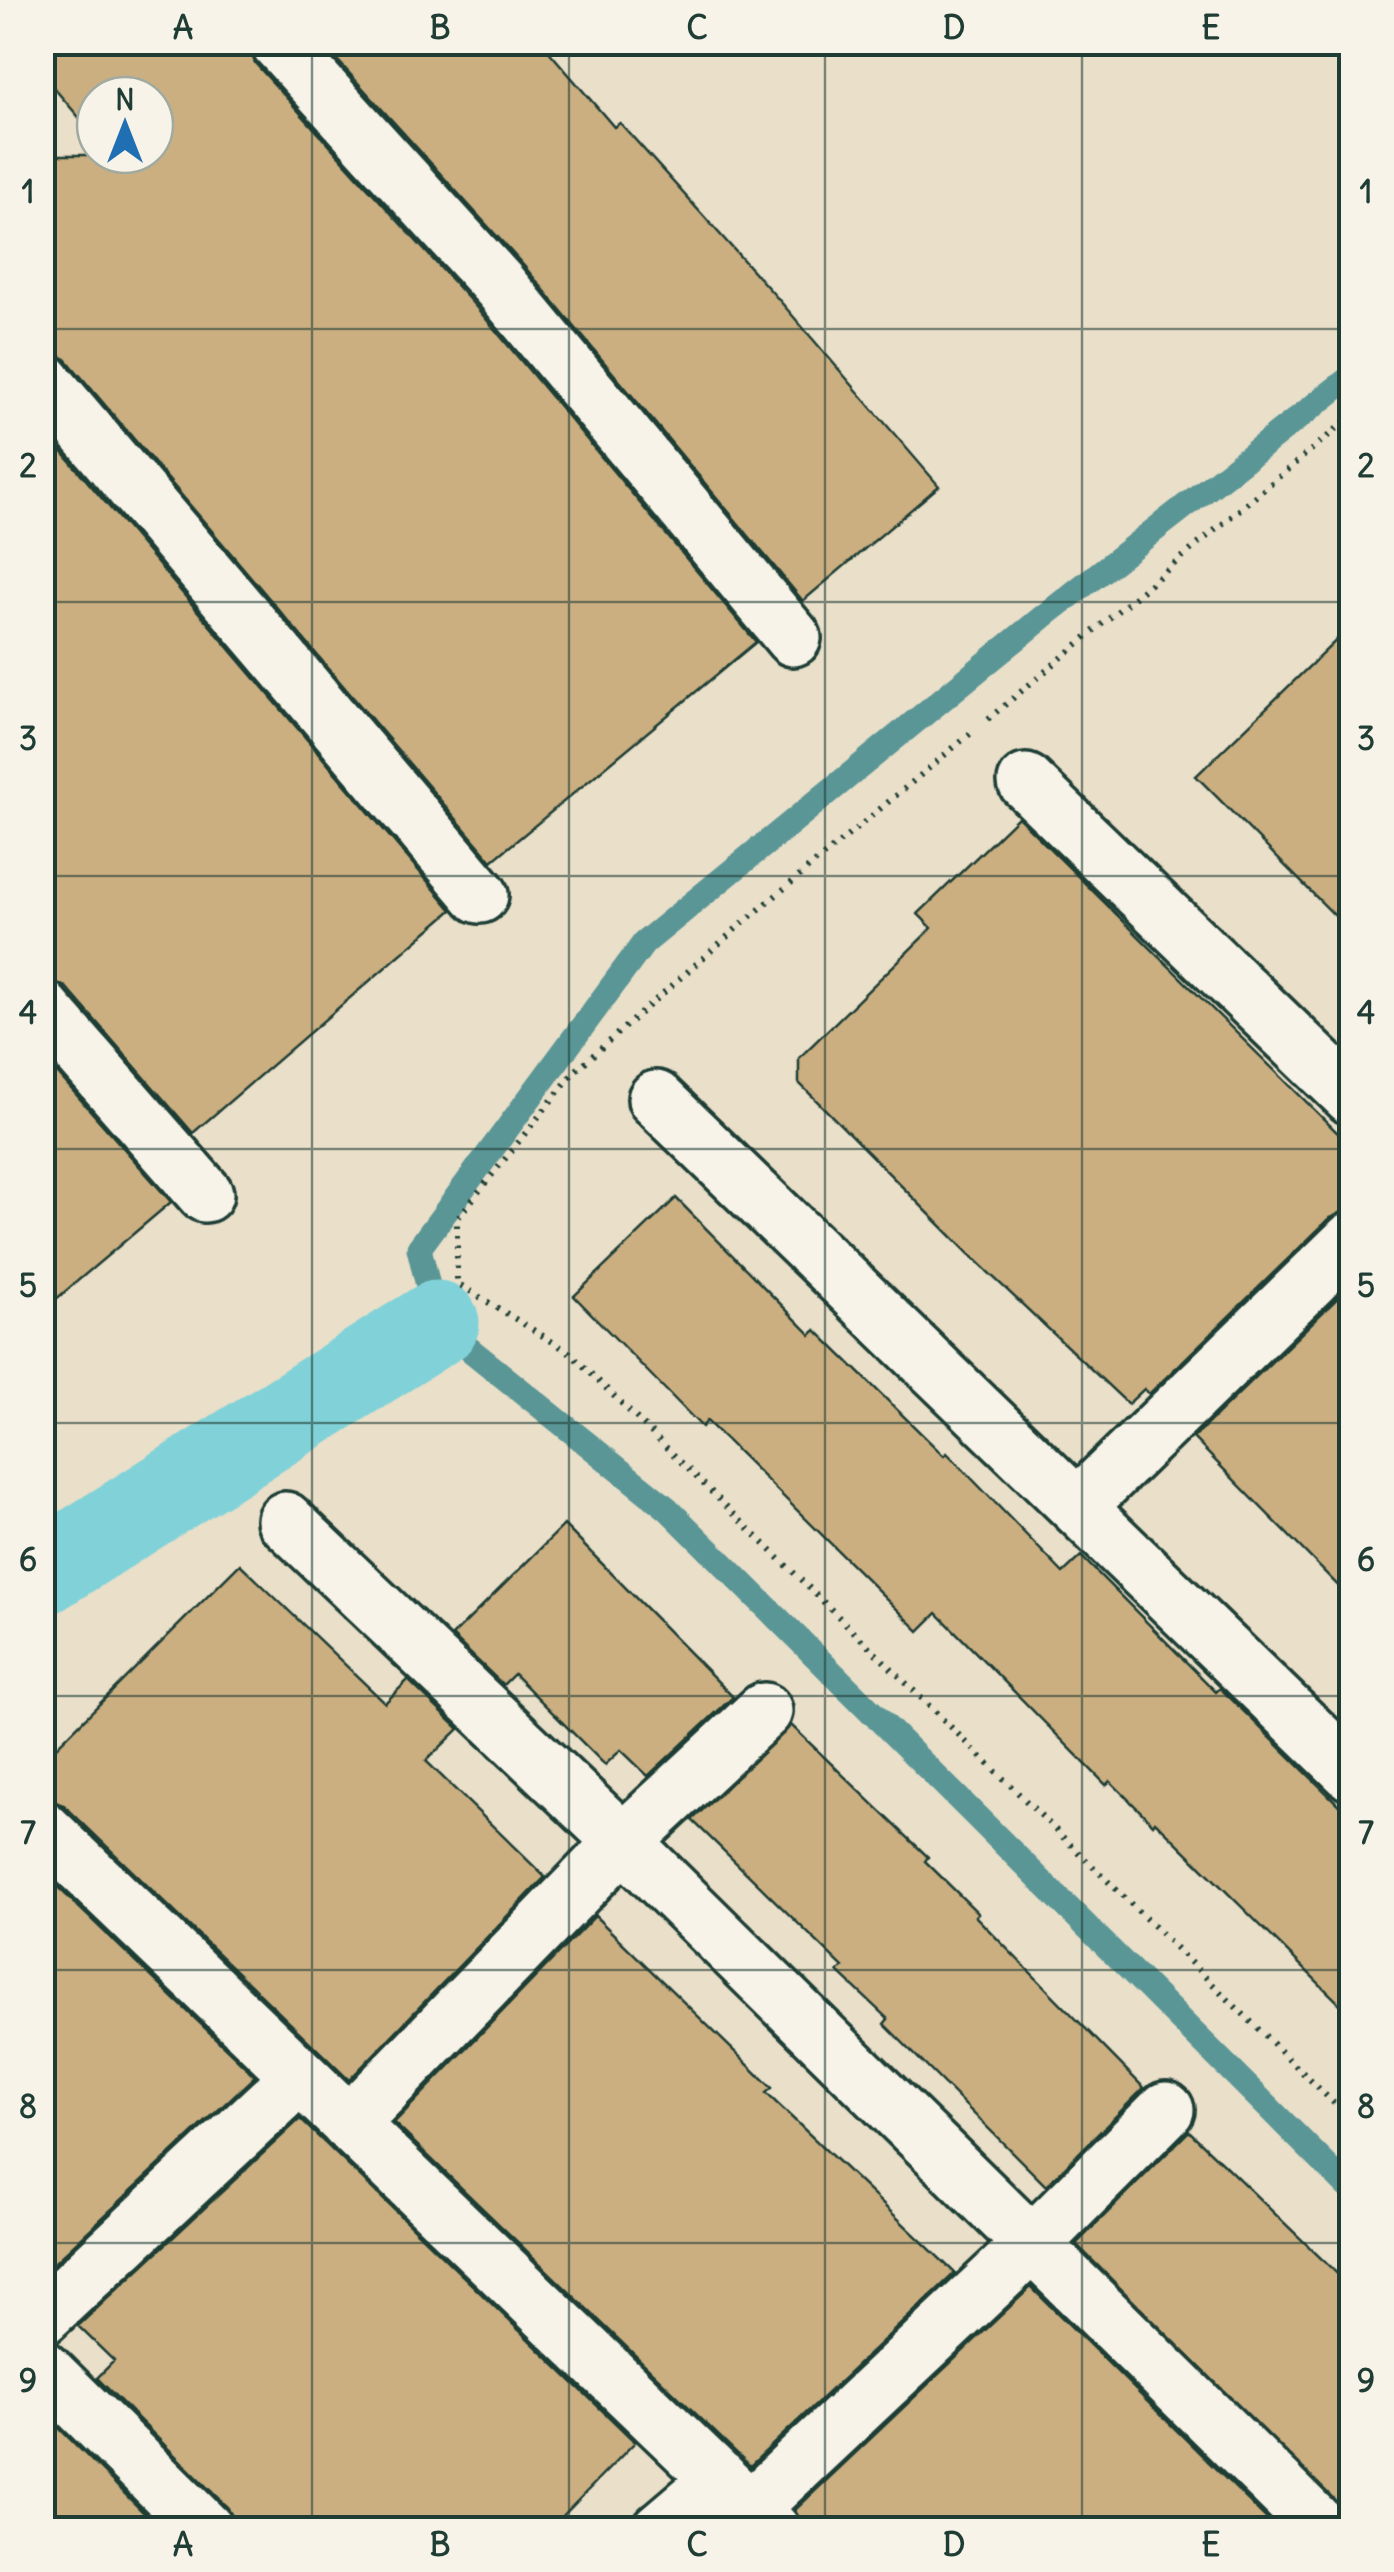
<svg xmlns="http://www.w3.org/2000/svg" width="1394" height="2572" font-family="Delius,sans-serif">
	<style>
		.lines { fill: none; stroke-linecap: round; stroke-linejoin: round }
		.stream { stroke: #5a9696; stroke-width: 25 }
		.canal { stroke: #81d2d8; stroke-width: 85 }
		.building { fill: #ccaf81; stroke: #1f3d34; stroke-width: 2.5 }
		.minor-casing { stroke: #1f3d34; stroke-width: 62 }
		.path { stroke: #1f3d34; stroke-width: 6; stroke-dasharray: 2.5 8; stroke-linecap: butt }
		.minor { stroke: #f7f3e8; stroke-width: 55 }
		.grid { fill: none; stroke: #1f3d34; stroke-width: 2.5; stroke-opacity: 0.55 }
		.neatline { fill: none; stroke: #1f3d34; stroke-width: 4 }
		.grid-label { font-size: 32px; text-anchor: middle; font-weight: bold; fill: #1f3d34 }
	</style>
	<rect width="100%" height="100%" fill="#eadfc9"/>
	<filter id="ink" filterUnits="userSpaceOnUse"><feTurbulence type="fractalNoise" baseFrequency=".01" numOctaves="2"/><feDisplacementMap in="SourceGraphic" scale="20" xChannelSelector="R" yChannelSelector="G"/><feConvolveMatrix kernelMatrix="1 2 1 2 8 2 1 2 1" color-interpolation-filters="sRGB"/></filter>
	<g filter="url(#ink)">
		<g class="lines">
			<path class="stream" d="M 1352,376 L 1043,617 L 644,943 L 419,1248 L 437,1323 L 668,1509 L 1352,2191"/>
			<path class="canal" d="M 42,1573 L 437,1323"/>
		</g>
		<path class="building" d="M 42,42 L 248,42 L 255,63 L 476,307 L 756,642 L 492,861 L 66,359 L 42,349 L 42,155 L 155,155 L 155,95 L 95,95 L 95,136 L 42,74 Z
			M 321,42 L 541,42 L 614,127 L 620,123 L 780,301 L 939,486 L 803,601 L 524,266 Z
			M 42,428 L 452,910 L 193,1133 L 66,987 L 42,978 Z
			M 1352,625 L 1352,933 L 1196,776 Z
			M 1018,817 L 1352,1147 L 1352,1210 L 1330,1218 L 1149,1394 L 1144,1389 L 1128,1404 L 971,1256 L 799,1083 L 799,1058 L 932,928 L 918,914 Z
			M 42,1056 L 171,1202 L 42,1311 Z
			M 676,1198 L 811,1335 L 816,1330 L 944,1456 L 947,1453 L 1063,1573 L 1081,1556 L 1216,1692 L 1220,1688 L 1352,1818 L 1352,2016 L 1155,1821 L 1153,1824 L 1110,1781 L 1106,1785 L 937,1613 L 919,1631 L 707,1421 L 702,1427 L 574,1296 Z
			M 1352,1284 L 1352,1600 L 1193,1438 Z
			M 564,1525 L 733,1697 L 648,1776 L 621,1750 L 605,1765 L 514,1674 L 503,1685 L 452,1636 Z
			M 240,1564 L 385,1703 L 408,1680 L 459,1729 L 426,1761 L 545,1877 L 349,2080 L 64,1805 L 42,1798 L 42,1761 Z
			M 791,1725 L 928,1857 L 925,1861 L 978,1913 L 975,1916 L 1144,2088 L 1046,2186 L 884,2024 L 888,2019 L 838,1972 L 843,1967 L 692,1820 Z
			M 42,1872 L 255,2076 L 42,2274 Z
			M 595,1916 L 772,2088 L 766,2093 L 955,2273 L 750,2466 L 394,2123 Z
			M 300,2119 L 635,2442 L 549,2530 L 236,2530 L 228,2508 L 97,2378 L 114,2361 L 78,2326 Z
			M 1189,2131 L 1352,2288 L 1352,2519 L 1076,2244 Z
			M 1031,2287 L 1278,2530 L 802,2530 L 795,2510 Z
			M 53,2422 L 161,2530 L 42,2530 L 42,2432 Z"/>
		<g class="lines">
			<g class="minor-casing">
				<path id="minor" d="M 278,42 L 500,286 L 793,638
					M 42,379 L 480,895
					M 1026,782 L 1352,1097
					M 42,1008 L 205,1194
					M 656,1099 L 1352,1773
					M 1077,1507 L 1352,1240
					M 285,1520 L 623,1842 L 1323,2530
					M 42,1828 L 772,2530
					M 349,2124 L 623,1842 L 764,1711
					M 42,2317 L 298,2078
					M 42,2368 L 206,2530
					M 751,2508 L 1034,2242 L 1166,2110
					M 660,2530 L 720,2479"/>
			</g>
			<path class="path" d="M 988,719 L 1352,416
				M 970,734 L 738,927 L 575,1071 L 457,1219 L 457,1283 L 569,1352 L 1352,2121"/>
			<use href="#minor" class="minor"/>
		</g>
	</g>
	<path class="grid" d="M 312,42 L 312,2530M 569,42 L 569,2530M 825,42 L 825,2530M 1082,42 L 1082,2530M 42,329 L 1352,329M 42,602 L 1352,602M 42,876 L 1352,876M 42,1149 L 1352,1149M 42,1423 L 1352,1423M 42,1696 L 1352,1696M 42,1970 L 1352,1970M 42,2243 L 1352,2243"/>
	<rect width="1394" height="2572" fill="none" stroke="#f7f3e8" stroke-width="110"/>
	<g transform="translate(125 125)"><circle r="48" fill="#f7f3e8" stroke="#a1aaa0" stroke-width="2.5"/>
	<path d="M0-8L18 38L0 25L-18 38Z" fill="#1f6fb2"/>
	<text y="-15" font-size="28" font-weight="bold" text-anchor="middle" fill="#1f3d34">N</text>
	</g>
	<rect x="55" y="55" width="1284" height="2462" class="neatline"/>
	<g class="grid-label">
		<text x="183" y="39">A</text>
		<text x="440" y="39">B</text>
		<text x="697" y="39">C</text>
		<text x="954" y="39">D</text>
		<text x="1211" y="39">E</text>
		<text x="28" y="203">1</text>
		<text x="1366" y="203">1</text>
		<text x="28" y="477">2</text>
		<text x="1366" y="477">2</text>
		<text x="28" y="750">3</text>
		<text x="1366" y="750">3</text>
		<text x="28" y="1024">4</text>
		<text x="1366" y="1024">4</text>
		<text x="28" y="1297">5</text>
		<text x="1366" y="1297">5</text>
		<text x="28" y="1571">6</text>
		<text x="1366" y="1571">6</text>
		<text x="28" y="1844">7</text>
		<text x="1366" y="1844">7</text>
		<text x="28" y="2118">8</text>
		<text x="1366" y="2118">8</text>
		<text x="28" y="2392">9</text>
		<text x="1366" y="2392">9</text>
		<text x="183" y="2556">A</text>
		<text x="440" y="2556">B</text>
		<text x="697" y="2556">C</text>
		<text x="954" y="2556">D</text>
		<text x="1211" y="2556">E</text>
	</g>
</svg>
